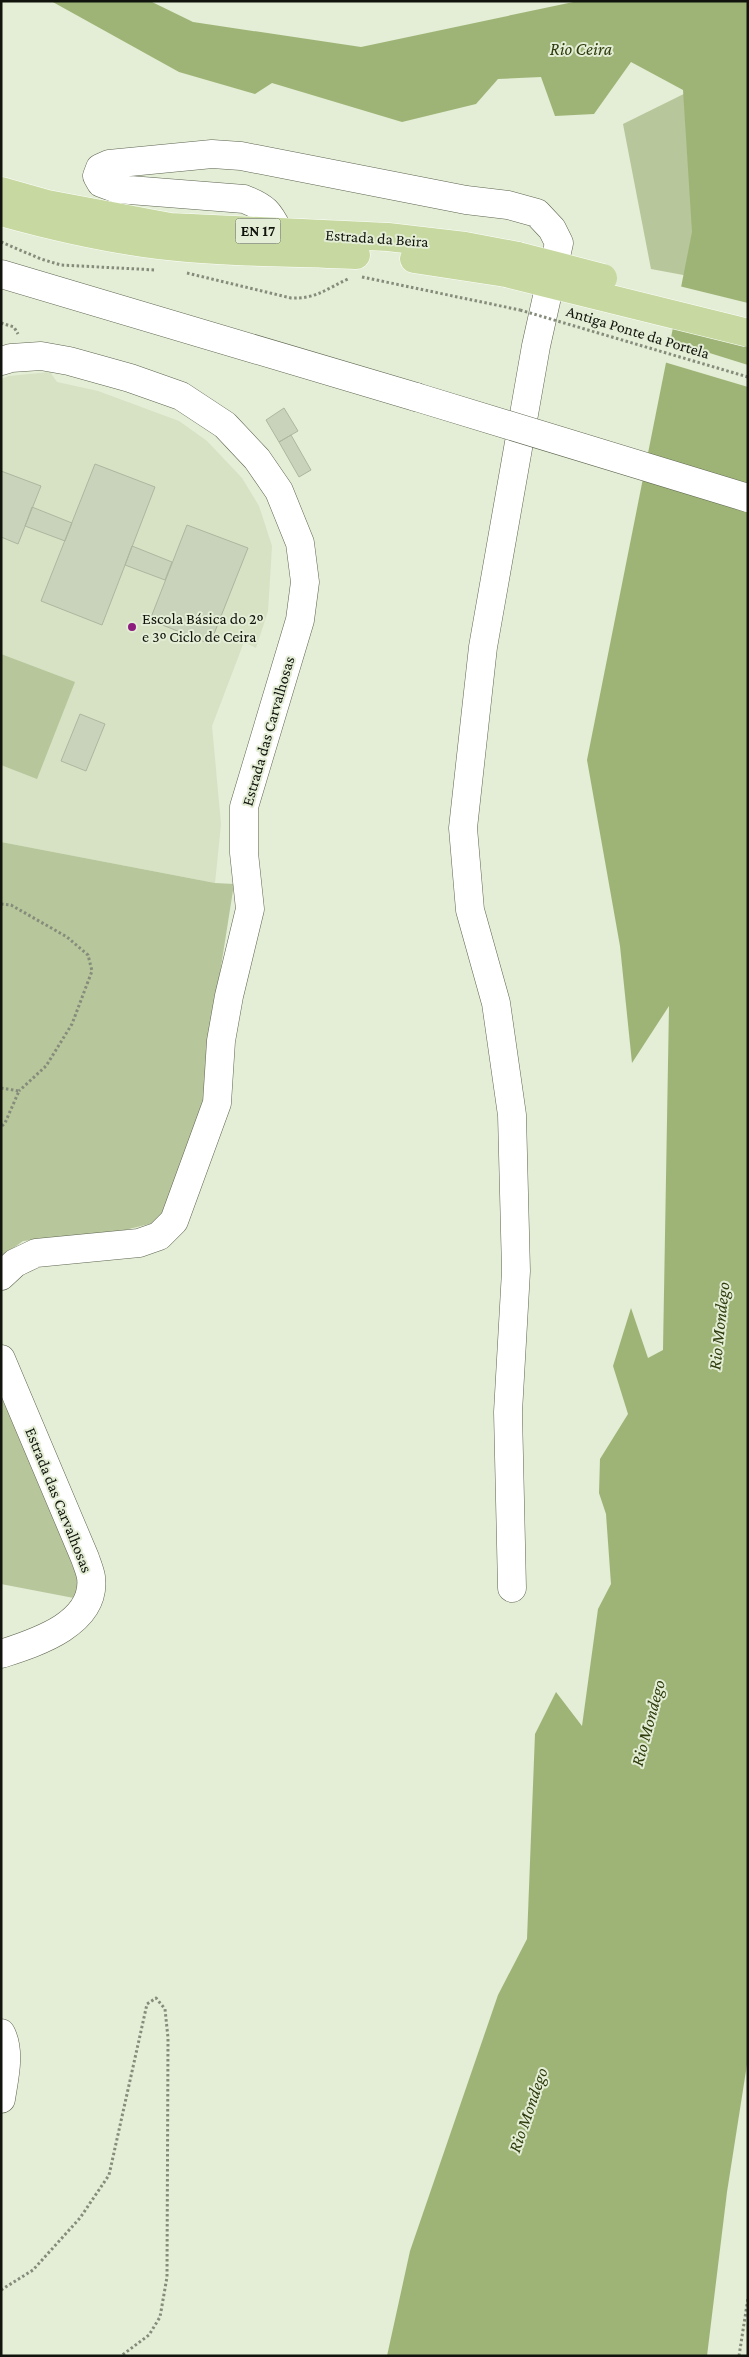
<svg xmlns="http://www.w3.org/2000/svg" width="749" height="2357" font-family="'Crimson Pro',serif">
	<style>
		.built { fill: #d6e2c3 }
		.green { fill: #b7c69b }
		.water { fill: #9eb476 }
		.pier { fill: #e4edd5 }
		.building { fill: #c9d2ba; stroke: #adb69f }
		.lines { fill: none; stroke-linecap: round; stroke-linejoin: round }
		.minor-casing { stroke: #5d6550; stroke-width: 29 }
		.major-casing { stroke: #fff; stroke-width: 29 }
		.path { stroke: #868c7b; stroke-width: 3; stroke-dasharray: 2.5 2.5; stroke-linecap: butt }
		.minor { stroke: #fff; stroke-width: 28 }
		.major { stroke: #c7d9a0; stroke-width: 28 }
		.minor-bridge-casing { stroke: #5d6550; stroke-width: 29; stroke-linecap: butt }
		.major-bridge-casing { stroke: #fff; stroke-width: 29; stroke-linecap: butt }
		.path-bridge { stroke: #868c7b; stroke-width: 3; stroke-dasharray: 2.5 2.5; stroke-linecap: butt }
		.minor-bridge { stroke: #fff; stroke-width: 28 }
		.major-bridge { stroke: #c7d9a0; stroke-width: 28 }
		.poi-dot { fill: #8d1c7f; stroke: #e4edd5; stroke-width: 2 }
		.labels { text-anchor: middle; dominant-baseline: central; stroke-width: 4; stroke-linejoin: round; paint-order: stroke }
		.shield { fill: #e4edd5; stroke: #505548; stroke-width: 1 }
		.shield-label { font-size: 15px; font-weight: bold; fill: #11140c }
		.street-label { font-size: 16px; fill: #11140c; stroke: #e4edd5 }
		.poi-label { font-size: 16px; fill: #11140c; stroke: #e4edd5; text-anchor: start }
		.water-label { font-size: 18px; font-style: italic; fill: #2e3c0d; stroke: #e4edd5 }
	</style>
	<rect width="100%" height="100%" fill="#e4edd5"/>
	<path class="built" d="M 50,372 L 57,382 L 98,391 L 179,421 L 207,441 L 242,478 L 259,506 L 272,546 L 268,611 L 256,648 L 244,642 L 212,726 L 221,824 L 215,883 L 1,842 L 1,379 L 9,376 Z"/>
	<path class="green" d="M 706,83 L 748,287 L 651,269 L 623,124 Z
		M 1,654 L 75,682 L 37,779 L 1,765 Z
		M 1,842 L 215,883 L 234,884 L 214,1011 L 208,1099 L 161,1221 L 121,1231 L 23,1241 L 1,1257 Z
		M 1,1397 L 76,1557 L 79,1599 L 1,1584 Z"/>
	<path class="water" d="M 51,1 L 150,1 L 193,22 L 361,47 L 578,1 L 748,1 L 748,2058 L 727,2192 L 707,2356 L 387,2356 L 410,2251 L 498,1995 L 527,1939 L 535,1734 L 556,1692 L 582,1726 L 598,1609 L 611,1584 L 606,1514 L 599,1493 L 600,1459 L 628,1414 L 613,1366 L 631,1308 L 648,1358 L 663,1350 L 669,1006 L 632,1063 L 620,946 L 587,760 L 692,232 L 683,90 L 631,62 L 594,114 L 555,116 L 541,77 L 498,79 L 476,104 L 402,122 L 272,83 L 255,94 L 179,72 Z"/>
	<path class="pier" d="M 679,286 L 748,303 L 748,344 L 671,325 Z
		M 668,340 L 748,365 L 748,387 L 664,362 Z"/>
	<path class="building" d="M 284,408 L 298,431 L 279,442 L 266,420 Z
		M 291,435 L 311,470 L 299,477 L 279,442 Z
		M 95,464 L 155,487 L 102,625 L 41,601 Z
		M 1,471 L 41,486 L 18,544 L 1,537 Z
		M 32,507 L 72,523 L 65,541 L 25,526 Z
		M 187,525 L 248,548 L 210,644 L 150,620 Z
		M 132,546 L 172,562 L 165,580 L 125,565 Z
		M 80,714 L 105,724 L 86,771 L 61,761 Z"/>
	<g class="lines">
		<g class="minor-casing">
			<path id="minor" d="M 279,232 C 269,212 265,207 244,199 L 117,189 L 101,183 L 97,176 L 100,168 L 109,164 L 212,154 L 241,156 L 466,200 L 508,205 L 537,213 L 552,229 L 559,243 L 536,346 L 483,647 L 463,828 L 470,910 L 496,1003 L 512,1115 L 516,1271 L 508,1412 L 512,1588
				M 1,274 L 416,397
				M 1,361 L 11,358 L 41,356 L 69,361 L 130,378 L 181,396 L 225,425 L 257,459 L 279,491 L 300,543 L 305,582 L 300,620 L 244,807 L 244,853 L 250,909 L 229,996 L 221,1041 L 217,1103 L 174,1221 L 159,1236 L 139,1243 L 36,1253 L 15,1263 L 1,1276
				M 1,1359 L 85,1558 C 87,1564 90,1571 91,1577 C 97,1624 35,1643 1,1654
				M 1,2033 C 11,2052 4,2079 1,2099"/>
		</g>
		<g class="major-casing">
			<path id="major" d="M 1,191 L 47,204 L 170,227 L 388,237 L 465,246 L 518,256
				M 1,212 C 62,229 125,243 188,248 C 244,253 300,252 356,255
				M 414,259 L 506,273"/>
		</g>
		<path class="path" d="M 1,242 L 41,259 L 61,265 L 156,270
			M 187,273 L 291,298 C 316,299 326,289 348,279
			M 362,277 L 520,310
			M 1,323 L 14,327 L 18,334
			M 1,904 L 11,905 L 67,937 L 88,955 L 92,971 L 72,1024 L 46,1066 L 19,1091
			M 1,1088 L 19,1091 L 5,1123 L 1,1127
			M 1,2290 L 33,2270 L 80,2218 L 109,2175 L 147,2004 L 156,1998 L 165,2009 L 168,2038 L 167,2277 L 160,2317 L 149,2335 L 121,2356
			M 739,2356 L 748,2298"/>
		<use href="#minor" class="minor"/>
		<use href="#major" class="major"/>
		<g class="minor-bridge-casing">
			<path id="minor-bridge" d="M 416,397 L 748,498"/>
		</g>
		<g class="major-bridge-casing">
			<path id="major-bridge" d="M 518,256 L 603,278
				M 506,273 L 748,333"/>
		</g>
		<path class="path-bridge" d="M 520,310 L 748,377"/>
		<use href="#minor-bridge" class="minor-bridge"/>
		<use href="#major-bridge" class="major-bridge"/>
	</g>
	<circle class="poi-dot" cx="132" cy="627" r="5"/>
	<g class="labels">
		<rect class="shield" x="235.5" y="218.5" width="45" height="25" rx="4"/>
		<g class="shield-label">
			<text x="258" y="231">EN 17</text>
		</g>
		<g class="street-label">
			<text transform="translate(377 238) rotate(4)">Estrada da Beira</text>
			<text transform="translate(638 332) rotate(17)">Antiga Ponte da Portela</text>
			<text transform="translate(268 731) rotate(-74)">Estrada das Carvalhosas</text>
			<text transform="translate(59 1500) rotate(68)">Estrada das Carvalhosas</text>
		</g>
		<g class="poi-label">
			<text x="142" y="618">Escola Básica do 2º<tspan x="142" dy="18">e 3º Ciclo de Ceira</tspan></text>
		</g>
		<g class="water-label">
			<text x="581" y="49">Rio Ceira</text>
			<text transform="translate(719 1326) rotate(-84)">Rio Mondego</text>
			<text transform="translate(648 1723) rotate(-75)">Rio Mondego</text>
			<text transform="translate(528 2110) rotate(-71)">Rio Mondego</text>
		</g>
	</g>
	<rect width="749" height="2357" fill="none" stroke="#11140c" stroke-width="5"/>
</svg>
